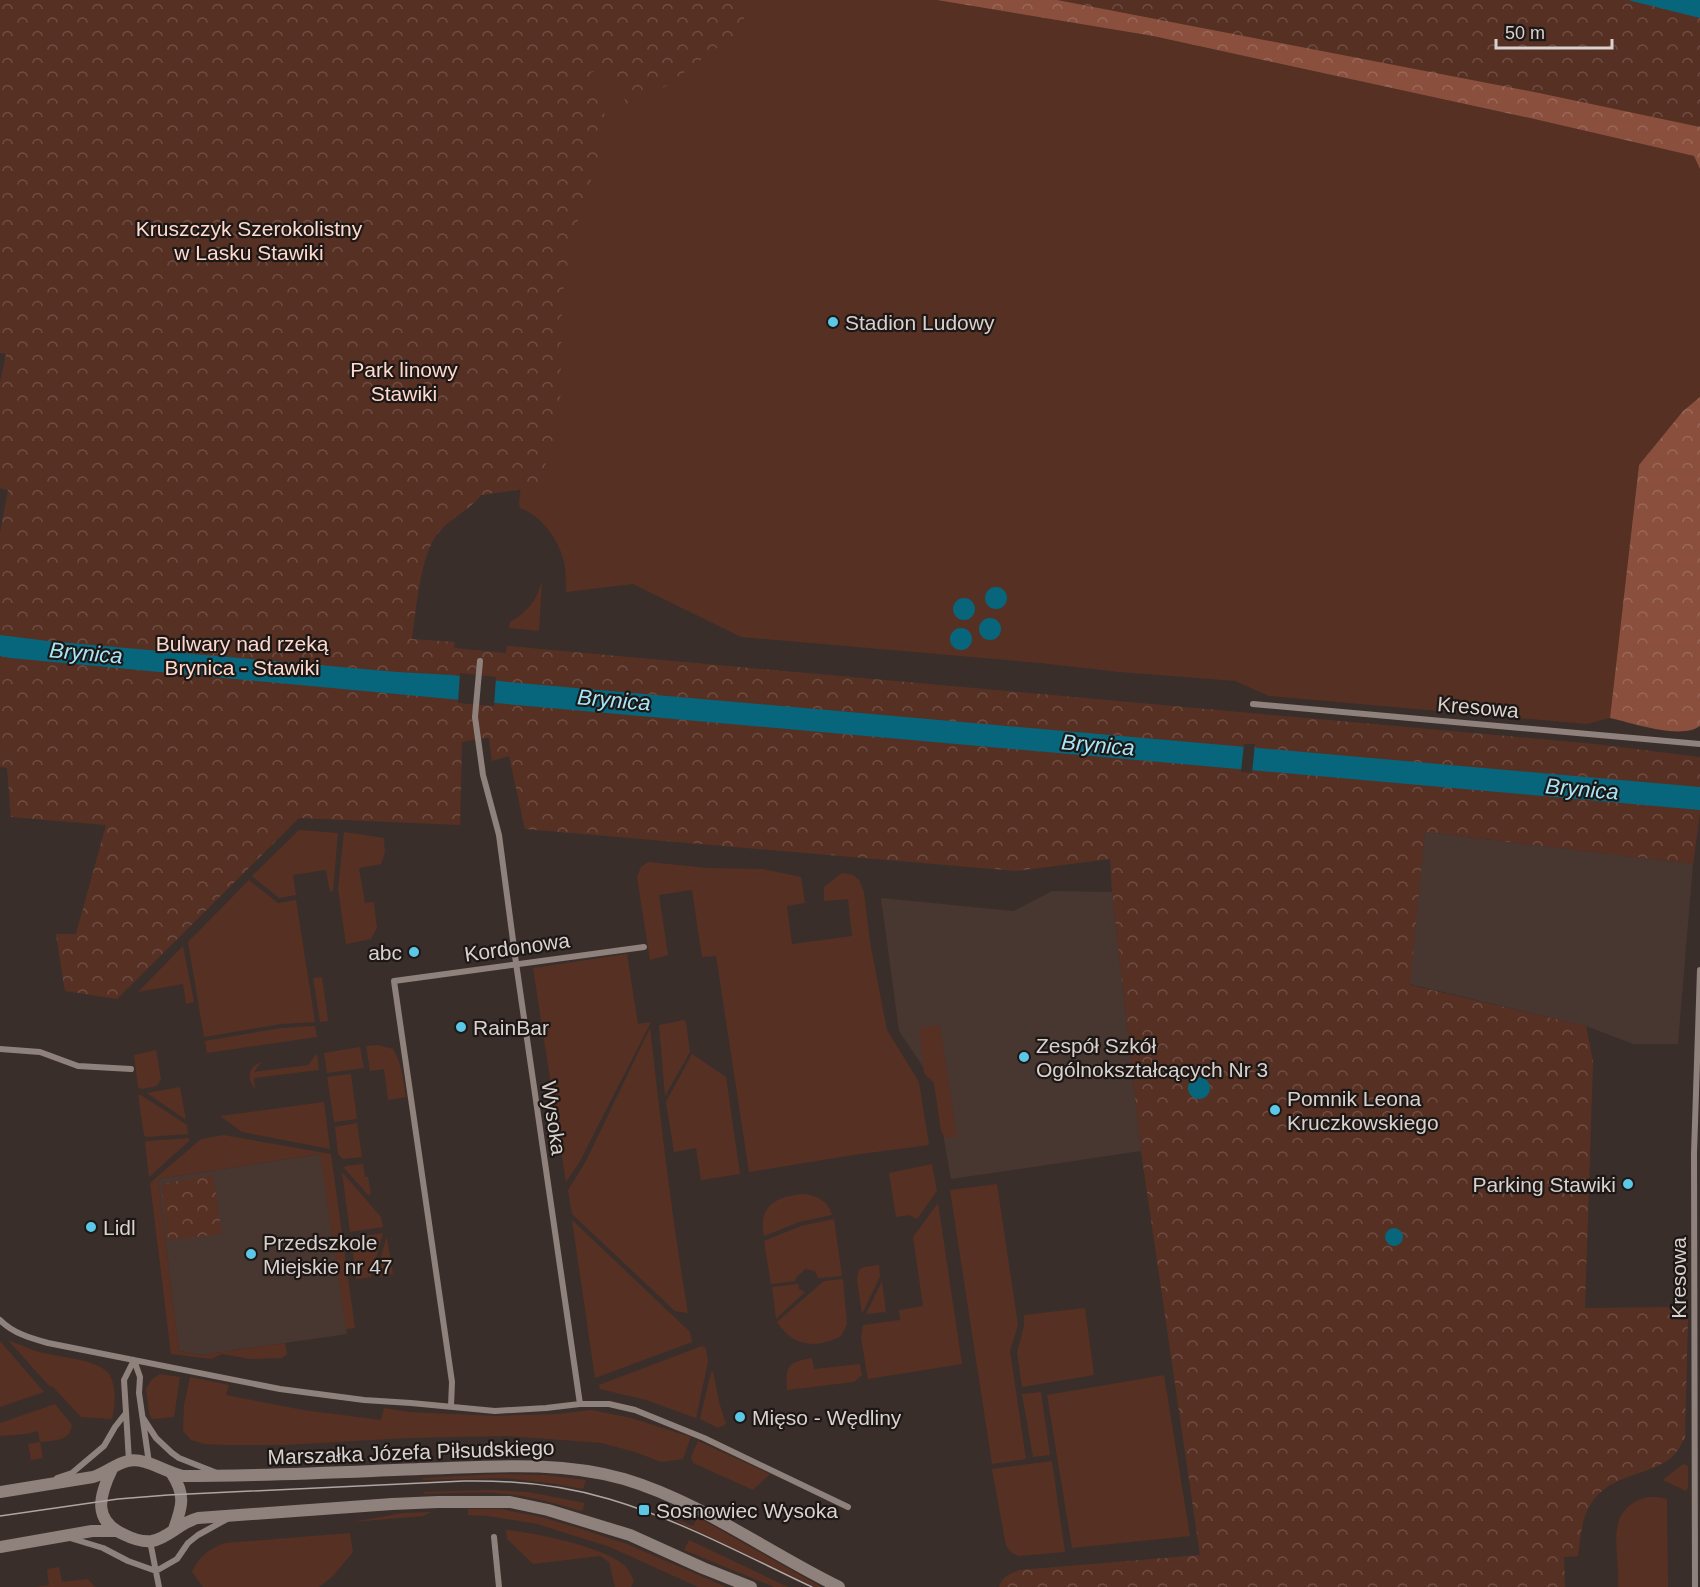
<svg xmlns="http://www.w3.org/2000/svg" width="1700" height="1587" font-family="Helvetica,sans-serif">
	<style>
		.built { fill: #483630 }
		.grass { fill: #573024 }
		.forest { fill: url(#forest-crowns) }
		.park { fill: url(#park-crowns) }
		.water { fill: #07667c }
		.pier { fill: #3a2e2a }
		.lines { fill: none; stroke-linecap: round; stroke-linejoin: round }
		.street { stroke: #8f817c; stroke-width: 6 }
		.secondary { stroke: #8f817c; stroke-width: 12 }
		.tram { stroke: #afa6a3; stroke-width: 1.5 }
		.poi-dot { fill: #5bc8e7; stroke: #1d1816; stroke-width: 2 }
		.labels { text-anchor: middle; dominant-baseline: central; stroke-width: 4.5; stroke-linejoin: round; paint-order: stroke }
		.park-label { font-size: 21px; fill: #ffd9cd; stroke: #1d1816 }
		.poi-label { font-size: 21px; fill: #d9d1ce; stroke: #1d1816; text-anchor: start }
		.street-label { font-size: 21px; fill: #d9d1ce; stroke: #1d1816 }
		.water-label { font-size: 22px; font-style: italic; fill: #a7e5f9; stroke: #1d1816 }
	</style>
	<defs>
		<pattern id="forest-crowns" width="20" height="18" patternUnits="userSpaceOnUse" patternTransform="scale(1.5)"><rect width="20" height="18" fill="#8a503d"/><path d="M2 6a3 3 0 1 1 6 0M12 15a3 3 0 1 1 6 0" fill="none" stroke="#9a6858"/></pattern>
		<pattern id="park-crowns" width="20" height="18" patternUnits="userSpaceOnUse" patternTransform="scale(1.5)"><rect width="20" height="18" fill="#573024"/><path d="M2 6a3 3 0 1 1 6 0M12 15a3 3 0 1 1 6 0" fill="none" stroke="#6f4d43"/></pattern>
	</defs>
	<rect width="100%" height="100%" fill="#3a2e2a"/>
	<path class="built" d="M 1425,832 L 1693,864 L 1678,1044 L 1633,1044 L 1586,1026 L 1409,984 Z
		M 1052,891 L 1112,892 L 1141,1151 L 951,1179 L 934,1083 L 899,1031 L 881,898 L 1014,911 Z
		M 321,1154 L 347,1334 L 201,1355 L 179,1351 L 158,1179 Z"/>
	<path class="grass" d="M 575,0 L 937,0 L 1153,36 L 1530,118 L 1694,156 L 1700,169 L 1700,397 L 1683,411 L 1639,465 L 1610,718 L 1587,724 L 1269,696 L 1235,681 L 1119,672 L 1040,663 L 741,637 L 633,584 L 566,592 C 566,581 566,568 563,558 C 557,537 540,515 520,508 L 519,503 Z
		M 542,581 L 539,631 L 509,628 L 510,622 C 527,613 537,600 542,581 Z
		M 299,830 L 338,833 L 333,891 L 330,892 L 326,870 L 293,875 L 296,895 L 279,898 L 252,876 Z
		M 344,832 L 384,838 L 385,852 L 381,864 L 359,868 L 365,903 L 374,902 L 377,928 L 371,939 L 346,944 L 338,889 Z
		M 648,862 L 708,868 L 763,869 L 801,877 L 805,903 L 787,906 L 792,944 L 852,936 L 848,899 L 824,901 L 824,887 L 842,873 L 853,875 L 859,880 L 864,892 L 870,942 L 887,1030 L 919,1082 L 929,1145 L 853,1155 L 749,1172 L 716,956 L 702,957 L 692,890 L 659,895 L 668,955 L 650,960 L 637,877 L 641,867 Z
		M 249,880 L 278,903 L 296,900 L 315,1022 L 281,1024 L 204,1037 L 188,942 Z
		M 183,946 L 194,1002 L 186,1004 L 183,984 L 138,992 Z
		M 627,954 L 638,1024 L 650,1022 L 650,1024 L 579,1163 L 566,1182 L 533,968 Z
		M 322,977 L 328,1021 L 320,1022 L 313,978 Z
		M 684,1020 L 686,1023 L 690,1052 L 665,1096 L 659,1025 Z
		M 940,1025 L 957,1137 L 946,1138 L 941,1131 L 934,1083 L 924,1073 L 919,1028 Z
		M 315,1026 L 317,1037 L 207,1053 L 205,1041 L 281,1028 Z
		M 650,1028 C 661,1124 672,1219 688,1313 L 675,1311 L 572,1214 L 568,1190 L 585,1163 Z
		M 378,1045 L 393,1049 C 402,1063 403,1080 406,1097 L 388,1100 L 384,1069 L 370,1071 L 366,1046 Z
		M 360,1047 L 364,1068 L 327,1073 L 324,1053 Z
		M 156,1050 L 161,1079 L 157,1086 L 141,1089 L 138,1087 L 134,1055 Z
		M 317,1053 L 319,1070 L 254,1078 L 255,1089 C 246,1079 248,1067 261,1062 L 254,1072 L 308,1065 Z
		M 692,1054 L 726,1077 L 740,1174 L 701,1180 L 696,1148 L 674,1152 L 666,1102 Z
		M 351,1074 L 357,1119 L 334,1122 L 327,1077 Z
		M 180,1087 L 186,1120 L 147,1093 Z
		M 138,1095 L 141,1095 L 187,1125 L 188,1134 L 147,1137 L 144,1135 Z
		M 324,1102 L 330,1149 L 242,1132 L 220,1116 Z
		M 357,1123 L 362,1157 L 343,1159 L 338,1154 L 335,1127 Z
		M 223,1135 L 331,1154 L 355,1328 L 346,1329 L 320,1154 L 158,1179 L 179,1351 L 201,1355 L 285,1343 L 287,1354 L 282,1358 L 251,1359 L 222,1354 L 211,1359 L 171,1354 L 150,1183 L 201,1139 Z
		M 189,1138 L 189,1141 L 149,1177 L 145,1143 L 147,1141 Z
		M 363,1164 L 365,1177 L 368,1177 L 371,1194 L 368,1195 L 344,1168 L 346,1166 Z
		M 932,1164 L 937,1191 L 917,1219 L 909,1215 L 896,1217 L 889,1173 Z
		M 342,1172 L 381,1217 L 383,1227 L 350,1232 Z
		M 997,1184 L 1018,1325 L 1010,1351 L 1026,1459 L 992,1464 L 950,1190 Z
		M 804,1194 C 817,1195 829,1202 832,1215 L 799,1222 L 764,1236 C 758,1206 776,1196 804,1194 Z
		M 938,1203 L 962,1364 L 868,1379 L 861,1338 L 863,1325 L 900,1320 L 899,1310 L 923,1306 L 913,1237 Z
		M 834,1219 L 842,1276 L 818,1278 L 815,1271 L 805,1269 L 796,1278 L 795,1281 L 771,1284 L 764,1241 L 801,1226 Z
		M 572,1220 L 690,1332 L 692,1342 L 595,1378 Z
		M 383,1233 L 371,1277 L 356,1279 L 351,1238 Z
		M 387,1238 L 393,1274 L 379,1277 L 376,1274 L 386,1239 Z
		M 879,1265 L 880,1277 L 862,1314 L 857,1279 L 859,1270 L 864,1267 Z
		M 843,1279 L 847,1324 L 841,1336 C 817,1349 793,1347 777,1322 L 824,1281 Z
		M 882,1281 L 886,1312 L 866,1314 Z
		M 798,1284 L 799,1289 L 805,1292 L 776,1319 L 772,1287 Z
		M 1085,1308 L 1094,1375 L 1022,1387 L 1017,1353 L 1024,1326 L 1024,1315 Z
		M 8,1340 C 19,1344 29,1349 39,1352 C 56,1357 99,1359 109,1374 C 117,1387 115,1405 112,1419 L 81,1417 L 52,1386 L 50,1387 Z
		M 0,1341 L 44,1392 L 0,1407 Z
		M 702,1346 L 706,1348 L 708,1362 L 696,1418 L 646,1400 L 600,1389 L 599,1385 Z
		M 812,1358 L 814,1369 L 860,1364 L 862,1375 L 854,1382 L 787,1390 C 785,1366 788,1362 812,1358 Z
		M 713,1371 L 719,1402 L 726,1424 L 718,1428 L 700,1419 L 711,1372 Z
		M 160,1374 L 180,1377 L 174,1417 L 152,1419 L 149,1413 L 146,1389 L 151,1380 Z
		M 1164,1375 L 1190,1536 L 1072,1548 L 1047,1395 Z
		M 190,1377 L 229,1385 L 226,1395 L 303,1410 L 381,1420 L 384,1408 L 409,1412 L 495,1416 L 559,1414 L 591,1410 L 631,1418 L 691,1437 L 683,1459 L 661,1462 L 635,1452 L 602,1443 L 507,1436 L 407,1438 L 286,1445 L 225,1445 L 204,1444 L 191,1440 L 183,1431 L 184,1405 Z
		M 1041,1392 L 1050,1455 L 1033,1457 L 1022,1394 Z
		M 55,1404 L 72,1425 C 70,1442 54,1440 40,1442 L 43,1458 L 31,1460 L 28,1444 L 40,1442 L 38,1431 L 27,1434 L 0,1436 L 0,1423 Z
		M 698,1441 L 770,1474 L 753,1490 L 693,1463 L 691,1457 Z
		M 1052,1461 L 1065,1552 L 1019,1556 L 1012,1553 L 1006,1546 L 992,1469 Z
		M 1683,1464 L 1688,1466 L 1688,1488 L 1686,1491 L 1663,1480 Z
		M 501,1474 L 545,1475 L 586,1480 L 583,1489 L 556,1484 L 506,1478 L 423,1480 L 423,1478 Z
		M 490,1490 L 528,1492 L 585,1503 L 582,1511 C 566,1507 549,1501 532,1498 C 497,1490 461,1493 425,1494 L 423,1492 Z
		M 1648,1497 L 1658,1497 L 1667,1499 L 1668,1587 L 1618,1587 C 1621,1553 1601,1509 1648,1497 Z
		M 468,1509 L 501,1509 L 541,1517 L 575,1527 L 627,1544 L 726,1587 L 698,1587 L 610,1547 L 537,1524 L 488,1516 L 468,1515 Z
		M 677,1509 L 701,1519 L 821,1587 L 815,1587 L 672,1519 L 673,1518 L 693,1526 L 696,1520 L 676,1511 Z
		M 431,1512 L 423,1516 L 353,1522 L 403,1513 Z
		M 506,1530 C 534,1532 604,1547 624,1565 C 629,1569 631,1576 634,1581 L 631,1587 L 615,1587 L 609,1562 L 600,1556 L 533,1564 L 507,1539 Z
		M 350,1533 L 353,1552 L 332,1577 L 319,1587 L 203,1587 L 192,1572 C 198,1557 209,1549 225,1543 Z
		M 689,1540 L 788,1587 L 774,1587 L 684,1550 Z
		M 59,1567 L 62,1582 L 88,1579 L 95,1587 L 36,1587 L 49,1585 L 47,1569 Z"/>
	<path class="forest" d="M 937,0 L 1628,0 L 1700,19 L 1700,169 L 1694,156 L 1530,118 L 1153,36 Z
		M 1700,397 L 1700,726 C 1681,740 1632,723 1610,718 L 1639,465 L 1683,411 Z"/>
	<path class="park" d="M 0,0 L 750,0 L 739,32 L 630,112 L 610,65 L 590,73 L 610,130 L 602,142 L 596,168 L 585,195 L 571,245 L 562,297 L 560,416 L 539,487 L 481,495 C 470,510 452,517 439,532 C 420,553 416,611 412,639 L 455,642 L 454,648 L 506,653 L 507,646 L 1595,744 L 1700,757 L 1700,813 L 1693,864 L 1425,832 L 1410,985 L 1586,1026 L 1593,1061 L 1585,1308 L 1668,1307 L 1688,1316 L 1685,1438 C 1680,1446 1676,1455 1668,1460 C 1641,1478 1603,1475 1587,1511 C 1581,1524 1580,1541 1578,1556 L 1564,1557 L 1565,1587 L 999,1587 C 1002,1577 1010,1574 1019,1570 L 1200,1555 L 1141,1151 L 1112,892 L 1110,859 L 1016,871 L 525,829 L 509,756 L 492,761 L 489,737 L 462,742 L 460,825 L 299,818 L 117,999 L 65,991 L 56,934 L 76,934 L 106,825 L 11,817 L 7,768 L 0,767 L 0,533 L 8,490 L 0,488 L 0,383 L 6,354 L 0,353 Z
		M 1057,0 L 1700,0 L 1700,127 L 1539,93 Z
		M 213,1175 L 222,1234 L 168,1240 L 161,1184 Z"/>
	<path class="water" d="M 1628,0 L 1700,0 L 1700,19 L 1700,18 Z
		M985 598a11 11 0 1 1 22 0a11 11 0 1 1-22 0Z
		M953 609a11 11 0 1 1 22 0a11 11 0 1 1-22 0Z
		M979 629a11 11 0 1 1 22 0a11 11 0 1 1-22 0Z
		M950 639a11 11 0 1 1 22 0a11 11 0 1 1-22 0Z
		M 0,635 L 48,641 L 397,672 L 452,675 L 508,682 L 1700,787 L 1700,810 L 450,699 L 10,658 L 0,656 Z
		M1188 1088a11 11 0 1 1 22 0a11 11 0 1 1-22 0Z
		M1385 1237a9 9 0 1 1 18 0a9 9 0 1 1-18 0Z"/>
	<path class="pier" d="M 460,673 L 496,677 L 494,706 L 458,703 Z
		M 1244,744 L 1255,744 L 1252,773 L 1241,772 Z"/>
	<g class="lines">
		<path class="street" d="M 480,661 L 475,717 L 483,775 L 499,835 L 516,963 L 580,1404
			M 1253,704 L 1700,744
			M 0,1049 L 40,1052 L 78,1066 L 131,1069
			M 0,1320 C 13,1333 30,1338 48,1343 L 280,1389 L 364,1400 L 411,1403 L 495,1411 L 546,1408 L 580,1404 L 609,1404 L 635,1410 L 704,1438 L 848,1507
			M 451,1406 L 452,1382 L 394,981 L 644,947
			M 143,1418 L 156,1438 L 172,1453 L 179,1458 L 217,1473
			M 129,1461 L 124,1380 L 134,1360 L 140,1377 L 139,1393 L 149,1463
			M 57,1478 L 72,1473 L 104,1446 L 115,1427 L 126,1413
			M 494,1537 L 499,1587
			M 70,1538 L 103,1548 L 128,1561 L 156,1571
			M 150,1541 L 159,1587
			M 156,1571 L 177,1559 L 188,1543 L 198,1535 L 227,1519
			M 1695,1587 L 1694,1154 L 1700,970"/>
		<path class="secondary" d="M 112,1469 C 99,1496 92,1521 125,1535 C 133,1539 143,1542 152,1541 C 169,1538 180,1522 198,1518 L 392,1504 L 438,1502 L 510,1502 L 548,1510 L 630,1535 L 703,1568 L 751,1587
			M 172,1474 C 186,1495 182,1507 174,1529
			M 0,1492 L 93,1477 C 106,1473 115,1464 128,1461 C 145,1457 165,1472 183,1476 C 262,1476 341,1472 420,1469 C 488,1467 557,1460 624,1479 C 701,1502 767,1552 839,1587
			M 0,1547 L 92,1531 L 116,1531"/>
		<path class="tram" d="M 0,1516 L 118,1499 L 168,1495 L 464,1481 C 513,1480 562,1485 609,1499 C 680,1520 746,1556 812,1587"/>
	</g>
	<g class="poi-dot">
		<circle cx="833" cy="322" r="6"/>
		<circle cx="414" cy="952" r="6"/>
		<circle cx="461" cy="1027" r="6"/>
		<circle cx="1024" cy="1057" r="6"/>
		<circle cx="1275" cy="1110" r="6"/>
		<circle cx="1628" cy="1184" r="6"/>
		<circle cx="91" cy="1227" r="6"/>
		<circle cx="251" cy="1254" r="6"/>
		<circle cx="740" cy="1417" r="6"/>
		<rect x="638" y="1504" width="12" height="12" rx="3"/>
	</g>
	<g class="labels">
		<g class="park-label">
			<text x="249" y="228">Kruszczyk Szerokolistny<tspan x="249" dy="24">w Lasku Stawiki</tspan></text>
			<text x="404" y="369">Park linowy<tspan x="404" dy="24">Stawiki</tspan></text>
			<text x="242" y="643">Bulwary nad rzeką<tspan x="242" dy="24">Brynica - Stawiki</tspan></text>
		</g>
		<g class="poi-label">
			<text x="845" y="322">Stadion Ludowy</text>
			<text x="402" y="952" text-anchor="end">abc</text>
			<text x="473" y="1027">RainBar</text>
			<text x="1036" y="1045">Zespół Szkół<tspan x="1036" dy="24">Ogólnokształcących Nr 3</tspan></text>
			<text x="1287" y="1098">Pomnik Leona<tspan x="1287" dy="24">Kruczkowskiego</tspan></text>
			<text x="1616" y="1184" text-anchor="end">Parking Stawiki</text>
			<text x="103" y="1227">Lidl</text>
			<text x="263" y="1242">Przedszkole<tspan x="263" dy="24">Miejskie nr 47</tspan></text>
			<text x="752" y="1417">Mięso - Wędliny</text>
			<text x="656" y="1510">Sosnowiec Wysoka</text>
		</g>
		<g class="street-label">
			<text transform="translate(1478 707) rotate(5)">Kresowa</text>
			<text transform="translate(517 947) rotate(-8)">Kordonowa</text>
			<text transform="translate(554 1118) rotate(82)">Wysoka</text>
			<text transform="translate(1678 1278) rotate(-90)">Kresowa</text>
			<text transform="translate(411 1452) rotate(-2)">Marszałka Józefa Piłsudskiego</text>
		</g>
		<g class="water-label">
			<text transform="translate(86 653) rotate(5)">Brynica</text>
			<text transform="translate(614 700) rotate(5)">Brynica</text>
			<text transform="translate(1098 745) rotate(5)">Brynica</text>
			<text transform="translate(1582 789) rotate(5)">Brynica</text>
		</g>
	</g>
	<path d="M1496 39v9h116v-9" fill="none" stroke="#d9d1ce" stroke-width="3"/>
	<text x="1505" y="39" font-size="18" fill="#d9d1ce" stroke="#1d1816" stroke-width="4.5" paint-order="stroke">50 m</text>
</svg>
